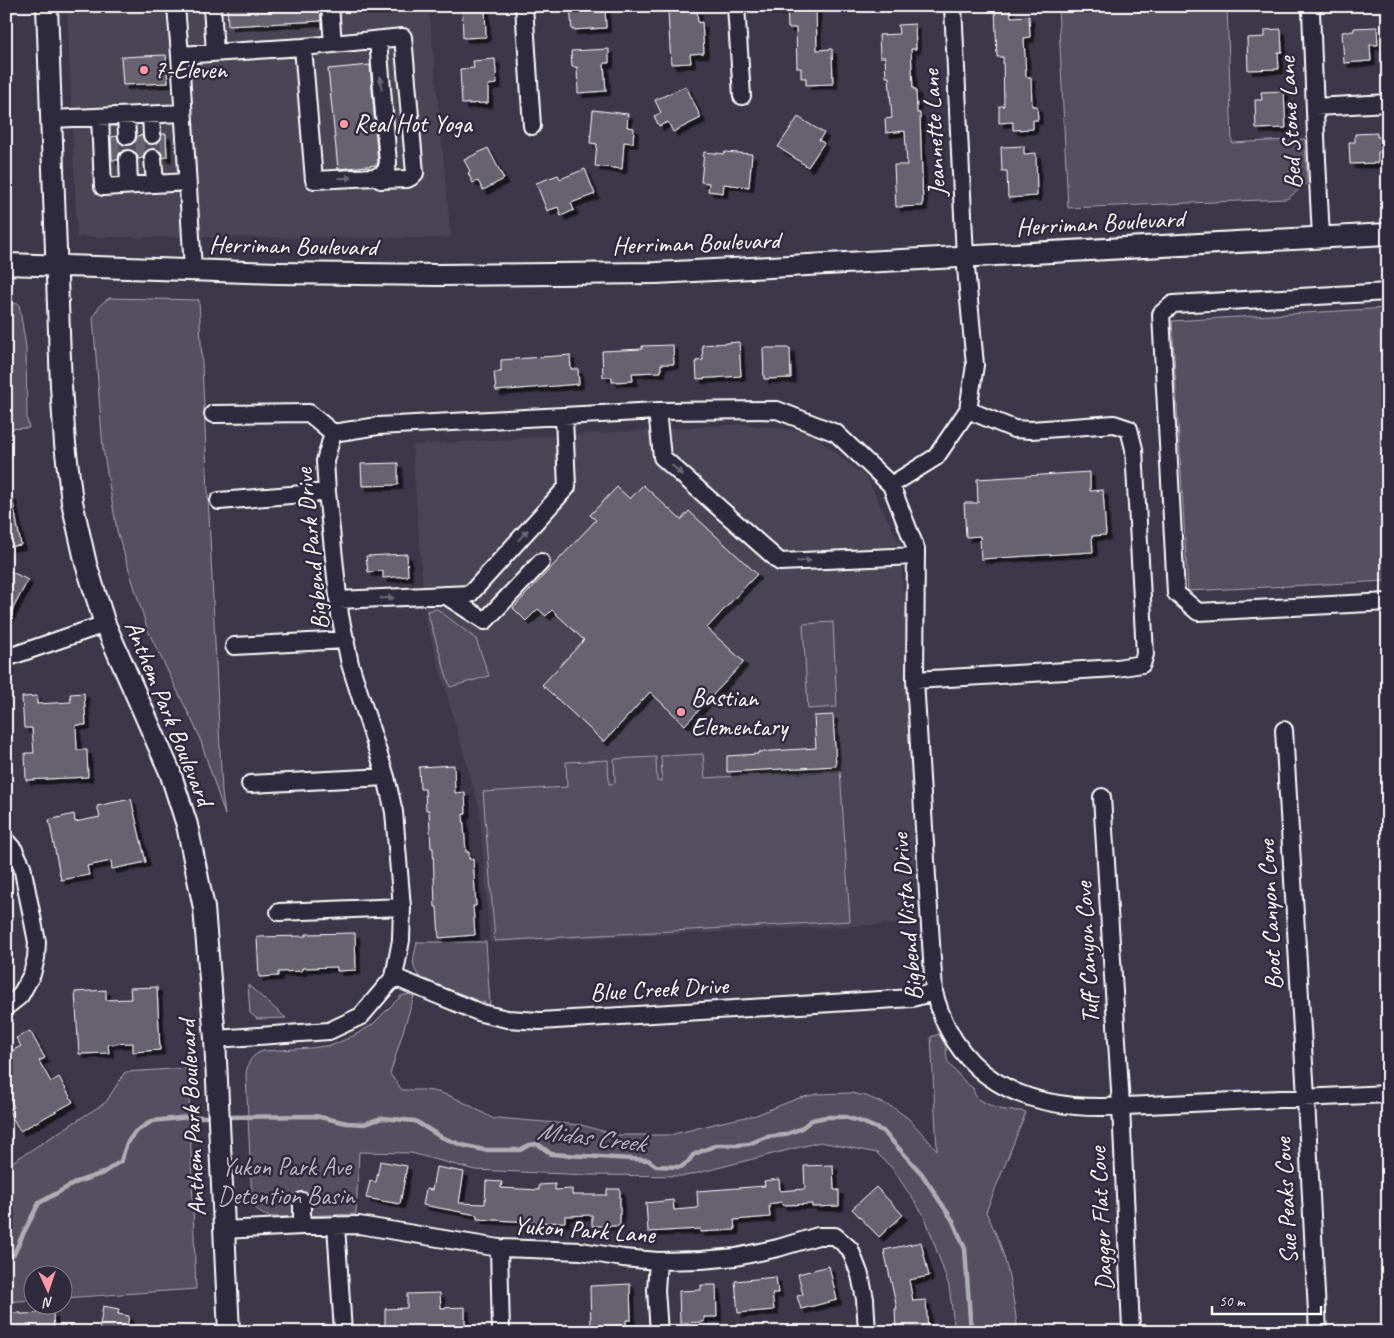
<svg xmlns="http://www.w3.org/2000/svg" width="1394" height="1338" font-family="Caveat,sans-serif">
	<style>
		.built { fill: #494455 }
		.green { fill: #555060; stroke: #aaa8b0 }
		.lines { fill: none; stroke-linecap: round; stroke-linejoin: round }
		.stream { stroke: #afadb4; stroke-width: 4.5 }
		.building { fill: #666270; stroke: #fff; filter: url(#shadow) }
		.minor-tunnel { stroke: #504b5b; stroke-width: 16; stroke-dasharray: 16 8; stroke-linecap: butt }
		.minor-casing { stroke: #fff; stroke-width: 20 }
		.major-casing { stroke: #fff; stroke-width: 24 }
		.minor { stroke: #2f2a3d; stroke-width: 16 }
		.major { stroke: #2f2a3d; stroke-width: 20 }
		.oneway { fill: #6d6a77 }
		.poi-dot { fill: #ff9aa2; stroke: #2f2a3d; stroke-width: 2 }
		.labels { text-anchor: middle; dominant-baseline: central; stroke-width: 5; stroke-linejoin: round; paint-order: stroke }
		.poi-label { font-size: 25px; fill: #fff; stroke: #2f2a3d; text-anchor: start }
		.street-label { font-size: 25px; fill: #fff; stroke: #2f2a3d }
		.park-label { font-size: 25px; fill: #bbb9bf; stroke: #2f2a3d }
		.water-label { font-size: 26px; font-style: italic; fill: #b5b4ba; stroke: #2f2a3d }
	</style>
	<defs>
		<filter id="shadow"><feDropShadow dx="4.5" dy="4.5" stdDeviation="0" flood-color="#0009"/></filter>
	</defs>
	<rect width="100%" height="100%" fill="#3c3749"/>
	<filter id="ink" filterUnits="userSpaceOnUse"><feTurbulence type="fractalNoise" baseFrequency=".02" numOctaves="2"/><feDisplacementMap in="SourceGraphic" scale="10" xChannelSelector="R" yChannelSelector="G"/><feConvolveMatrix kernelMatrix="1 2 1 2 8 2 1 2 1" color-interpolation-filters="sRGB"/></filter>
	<g filter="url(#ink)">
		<path class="built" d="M 67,6 L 429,6 L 451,238 L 77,237 Z
			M 744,424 L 810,432 L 867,478 L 900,544 L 905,614 L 916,923 L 490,943 L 479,807 L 425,618 L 412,445 Z"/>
		<path class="green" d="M 1058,6 L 1227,6 L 1232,143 L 1305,139 L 1307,183 L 1287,199 L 1068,208 Z
			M 109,298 L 199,300 L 222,792 L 225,815 L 198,733 L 148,631 L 117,531 L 103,449 L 93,317 L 100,305 Z
			M 6,303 L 19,304 L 26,347 L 27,419 L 29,428 L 6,429 Z
			M 1388,308 L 1388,581 L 1188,591 L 1172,321 Z
			M 437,609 L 476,639 L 489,676 L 450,687 L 427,611 Z
			M 833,622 L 837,707 L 808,709 L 803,624 Z
			M 703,754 L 705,778 L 840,770 L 850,921 L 495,941 L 483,792 L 567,787 L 566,762 L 608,760 L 609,784 L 615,783 L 614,759 L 656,757 L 657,781 L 662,781 L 661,756 Z
			M 417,942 L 486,942 L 490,1005 L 422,979 C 409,967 414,958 417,942 Z
			M 248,985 L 286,1018 L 257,1019 L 250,1013 Z
			M 410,994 L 414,996 L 390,1074 L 402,1090 C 415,1090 428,1089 441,1093 C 459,1098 477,1110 494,1119 L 497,1118 L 581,1125 L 617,1135 L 670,1135 L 722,1122 L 756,1115 L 796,1099 L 817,1094 L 851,1093 L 866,1096 L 894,1108 L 909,1119 L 937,1150 L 931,1037 L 939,1034 L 946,1047 L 947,1060 L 950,1065 L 966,1083 L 973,1088 C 974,1091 974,1094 976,1096 C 979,1101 999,1110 1005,1110 C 1012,1111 1018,1110 1026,1112 L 986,1212 C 991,1223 996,1233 1000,1244 C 1010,1273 1014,1302 1018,1332 L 955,1332 L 949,1286 L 925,1217 L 892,1168 L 877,1153 L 820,1142 L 686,1176 L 588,1175 L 475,1170 L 411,1153 L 359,1152 L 356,1214 L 274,1217 C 263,1216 256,1212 252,1201 L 246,1075 C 247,1063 251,1055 263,1051 L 311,1048 L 333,1045 L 353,1036 L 372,1025 L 401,996 Z
			M 188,1068 L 196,1289 L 63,1298 L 62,1276 L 32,1276 L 32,1300 L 6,1302 L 6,1166 L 106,1102 L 125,1072 Z"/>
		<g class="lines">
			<path class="stream" d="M 225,1117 L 315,1116 L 347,1123 L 364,1124 L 382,1118 L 415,1121 L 441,1137 L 462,1145 L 484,1150 L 520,1150 L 529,1145 L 538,1144 L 551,1154 L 648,1160 L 656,1166 L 681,1167 L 688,1162 L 693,1155 L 704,1150 L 717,1145 L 736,1145 L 749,1144 L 766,1137 L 784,1135 L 800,1129 L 812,1120 L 826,1117 L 845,1117 L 862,1122 L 883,1131 L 922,1174 L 953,1221 L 965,1249 L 971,1332
				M 6,1260 L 14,1254 L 23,1234 L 39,1203 L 77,1182 L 103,1173 L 121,1161 L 127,1143 L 135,1132 L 152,1121 L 189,1117 L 215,1117"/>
		</g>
		<path class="building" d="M 227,6 L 320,6 L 321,21 L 228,26 Z
			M 462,6 L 485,6 L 486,37 L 463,38 Z
			M 570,6 L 605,6 L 606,28 L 572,30 Z
			M 787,6 L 816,6 L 817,50 L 832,49 L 833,84 L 806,85 L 806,78 L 801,78 L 801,68 L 797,68 L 796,28 L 788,28 Z
			M 1010,8 L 1011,17 L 1029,16 L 1030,37 L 1024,38 L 1026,77 L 1031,77 L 1032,106 L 1037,106 L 1038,120 L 1033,120 L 1033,129 L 1013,130 L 1013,122 L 999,123 L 999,106 L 1004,106 L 1003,57 L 997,57 L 995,9 Z
			M 697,10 L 698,23 L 702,22 L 704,53 L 690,54 L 691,63 L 671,64 L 668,12 Z
			M 915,24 L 916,49 L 911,49 L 913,89 L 916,89 L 917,113 L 920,113 L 923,206 L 896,207 L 894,165 L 907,165 L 905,131 L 886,133 L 885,119 L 892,118 L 889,77 L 886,77 L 885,57 L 880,57 L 879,35 L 899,34 L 898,25 Z
			M 1377,27 L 1378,45 L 1370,45 L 1371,61 L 1344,63 L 1342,32 L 1354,31 L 1354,28 Z
			M 1281,29 L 1282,52 L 1278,52 L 1279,69 L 1248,70 L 1247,38 L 1265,37 L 1265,30 Z
			M 609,49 L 609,63 L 604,63 L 606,91 L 578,93 L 577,67 L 572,67 L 571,51 Z
			M 166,55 L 168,83 L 123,85 L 121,57 Z
			M 495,59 L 497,84 L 488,85 L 488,103 L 462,104 L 460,69 L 474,68 L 473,61 Z
			M 370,65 L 378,162 L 377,165 L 338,169 L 328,69 Z
			M 686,86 L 701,118 L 673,132 L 668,122 L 659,126 L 654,116 L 661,113 L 655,100 Z
			M 1284,91 L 1286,128 L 1256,129 L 1255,100 L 1262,100 L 1261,92 Z
			M 593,110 L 628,114 L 627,127 L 634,128 L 633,143 L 624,142 L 622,169 L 595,166 L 597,144 L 590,143 Z
			M 798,117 L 824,133 L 819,140 L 824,143 L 808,167 L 778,147 Z
			M 1377,133 L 1377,137 L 1384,137 L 1385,152 L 1378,152 L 1378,163 L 1350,164 L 1349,142 L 1355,142 L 1355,134 Z
			M 162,134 L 166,134 L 167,157 L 163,158 L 161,152 L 157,149 L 153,148 L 147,150 L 144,154 L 143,158 L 138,159 L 137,154 L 133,150 L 127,149 L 123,150 L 119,154 L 118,160 L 112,160 L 111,137 L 117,136 L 119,142 L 122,145 L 127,146 L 133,144 L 136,140 L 137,136 L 142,135 L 144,141 L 147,144 L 152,145 L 158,143 L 161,139 Z
			M 1024,146 L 1024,154 L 1036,153 L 1037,196 L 1008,198 L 1007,171 L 1002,171 L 1001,147 Z
			M 488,148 L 504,179 L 483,190 L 478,181 L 473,183 L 468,173 L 470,171 L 464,160 Z
			M 704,152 L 724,154 L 725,152 L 752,154 L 749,187 L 724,184 L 723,193 L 708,191 L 709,183 L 701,182 Z
			M 585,169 L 595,194 L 571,203 L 574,210 L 561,216 L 558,207 L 547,211 L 536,183 L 558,175 L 560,179 Z
			M 739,342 L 741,376 L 697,379 L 696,361 L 703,360 L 702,345 Z
			M 673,345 L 674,364 L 661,364 L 661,372 L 632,373 L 633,381 L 612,382 L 612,377 L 603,377 L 602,351 L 642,349 L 642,346 Z
			M 763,348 L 790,348 L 791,378 L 764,379 Z
			M 570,355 L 571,369 L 578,369 L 579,384 L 496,391 L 494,372 L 501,372 L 501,360 Z
			M 398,463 L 398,485 L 362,486 L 361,464 Z
			M 1090,472 L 1090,491 L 1103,490 L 1106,535 L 1092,536 L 1093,552 L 981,559 L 980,536 L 966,537 L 964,503 L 978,503 L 977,479 Z
			M 643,485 L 681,520 L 689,511 L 757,574 L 707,628 L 744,662 L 685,725 L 650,692 L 604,742 L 542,685 L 584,640 L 552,610 L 546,616 L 538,609 L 526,621 L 513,608 L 596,520 L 590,515 L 617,487 L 630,499 Z
			M 6,497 L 12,497 L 21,545 L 6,547 Z
			M 407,554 L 408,576 L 383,578 L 383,571 L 368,572 L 366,556 Z
			M 6,569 L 28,580 L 6,622 Z
			M 84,693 L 86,725 L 76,725 L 77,750 L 87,750 L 88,777 L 26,780 L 25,753 L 34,753 L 32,728 L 24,728 L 22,697 L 37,696 L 37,704 L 71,702 L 70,694 Z
			M 833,715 L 836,766 L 727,772 L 727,756 L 758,754 L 758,752 L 816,748 L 814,716 Z
			M 454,765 L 455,793 L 465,792 L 466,814 L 463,814 L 466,852 L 469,852 L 469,859 L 473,859 L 476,906 L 473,906 L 475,935 L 439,938 L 437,907 L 435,907 L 433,848 L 431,848 L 429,810 L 426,810 L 425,789 L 420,789 L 419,767 Z
			M 131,799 L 146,862 L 112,869 L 111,861 L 87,866 L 89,875 L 61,880 L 49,820 L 74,814 L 75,822 L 100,817 L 97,806 Z
			M 355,933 L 356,970 L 337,971 L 337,967 L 302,968 L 302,971 L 278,972 L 278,976 L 259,977 L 257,937 L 306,936 L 306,934 Z
			M 157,987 L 160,1050 L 133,1052 L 133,1043 L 108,1044 L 109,1053 L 79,1054 L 75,992 L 106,990 L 106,1000 L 131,999 L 130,988 Z
			M 30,1031 L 45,1058 L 39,1061 L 51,1082 L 59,1077 L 73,1102 L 20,1131 L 8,1110 L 14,1107 L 6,1093 L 6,1054 L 21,1046 L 16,1038 Z
			M 380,1161 L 407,1166 L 400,1204 L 366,1198 L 370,1181 L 376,1182 Z
			M 833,1165 L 834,1190 L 839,1190 L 839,1206 L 812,1207 L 812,1204 L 782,1205 L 781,1202 L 769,1204 L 770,1217 L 734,1220 L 735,1230 L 700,1232 L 700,1229 L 648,1232 L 646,1203 L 673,1200 L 674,1210 L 698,1208 L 697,1191 L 765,1186 L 764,1181 L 779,1179 L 780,1191 L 805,1189 L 804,1166 Z
			M 436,1167 L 464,1172 L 459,1203 L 485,1204 L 486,1181 L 502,1182 L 501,1188 L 539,1190 L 539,1185 L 555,1184 L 555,1190 L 572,1189 L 572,1195 L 607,1195 L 607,1189 L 620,1189 L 620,1226 L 592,1226 L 592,1215 L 565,1216 L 565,1222 L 531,1223 L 531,1222 L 477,1219 L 477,1215 L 423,1205 L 426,1189 L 432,1190 Z
			M 876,1187 L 903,1215 L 879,1237 L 852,1209 Z
			M 921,1242 L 929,1276 L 909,1280 L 913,1301 L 926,1300 L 928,1332 L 896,1332 L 895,1309 L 897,1309 L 884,1250 Z
			M 829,1266 L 837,1300 L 801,1309 L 797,1296 L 803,1295 L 798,1274 Z
			M 776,1277 L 778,1293 L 772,1293 L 774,1310 L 738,1313 L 735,1281 Z
			M 630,1284 L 631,1320 L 626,1320 L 626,1332 L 591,1332 L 590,1286 Z
			M 701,1285 L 716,1285 L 717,1317 L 704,1317 L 704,1322 L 680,1323 L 679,1291 L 701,1290 Z
			M 440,1293 L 441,1308 L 465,1307 L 465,1332 L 385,1332 L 385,1309 L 407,1308 L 407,1294 Z
			M 103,1306 L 119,1309 L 118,1314 L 129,1316 L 126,1332 L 99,1332 Z
			M 6,1313 L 21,1313 L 21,1314 L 53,1313 L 54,1332 L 6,1332 Z"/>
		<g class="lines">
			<path class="minor-tunnel" d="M 152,135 L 153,158
				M 127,136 L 128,159"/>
			<g class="minor-casing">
				<path id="minor" d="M 176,6 L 180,55 L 193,270
					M 212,6 L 215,53
					M 330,6 L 333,44
					M 524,6 L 532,126
					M 736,6 L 742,96
					M 1313,6 L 1311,11 L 1317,160 L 1321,237
					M 303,47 L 403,37 L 415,173 L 411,177 L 407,179 L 381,180 L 375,177
					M 180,55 L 303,47 L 314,180 L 375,177 L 385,173 L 388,163 L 378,40
					M 1315,107 L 1388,103
					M 151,115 L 152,135
					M 126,116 L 127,136
					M 100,117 L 103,187 L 187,182
					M 51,119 L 183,113
					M 153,158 L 155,184
					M 128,159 L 129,185
					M 1388,292 L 1173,304 L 1161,314 L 1176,593 L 1198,612 L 1388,602
					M 657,411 L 662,457 L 780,562 L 916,556
					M 213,414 L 309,413 L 333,433
					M 333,433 L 378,426 L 657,411 L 777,410 L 836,433 L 891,485 L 916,549 L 915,680 L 934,992 C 956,1077 1021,1108 1104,1107 L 1388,1094
					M 891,485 L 936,457 L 968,410 L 975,365 L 965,257 L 953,6
					M 219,501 L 327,492
					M 445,595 L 485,621 L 541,562
					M 338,600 L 470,594 L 567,487 L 564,417
					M 234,646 L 346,640
					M 6,658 L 105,624
					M 915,680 L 1117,668 L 1142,664 L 1145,654 L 1134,449 L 1129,429 L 1114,424 L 1031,430 L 1014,429 L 968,410
					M 1284,730 L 1305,1080 L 1318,1332
					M 250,784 L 386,777
					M 1102,797 L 1121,1106 L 1131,1329
					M 6,841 L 14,850 L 22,866 L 37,942 L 36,958 L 32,974 L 20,996 L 6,1007
					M 279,912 L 402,907
					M 394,977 L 481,1013 L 507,1019 L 540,1021 L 912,998 L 934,992
					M 215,1039 L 329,1031 L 361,1016 L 394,977 L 401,940 L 402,907 L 394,812 L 386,777 L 350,664 L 340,615 L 327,492 L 325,461 L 333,433
					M 302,1201 L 302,1226
					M 336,1225 L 343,1332
					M 224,1230 L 302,1226 L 359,1225 L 499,1248 L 581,1251 L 623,1258 L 658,1261 L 701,1260 L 736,1257 L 778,1248 L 818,1236 L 835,1236 L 850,1249 L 860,1275 L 865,1299 L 867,1332
					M 499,1248 L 501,1332
					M 658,1261 L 656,1290 L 659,1332"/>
			</g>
			<g class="major-casing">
				<path id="major" d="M 47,6 L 61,386 L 65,444 L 72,502 L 86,564 L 105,624 L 170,772 L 187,825 L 204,908 L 215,1039 L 229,1332
					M 6,264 L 278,273 L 438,275 L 656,273 L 1388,234"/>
			</g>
			<use href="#minor" class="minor"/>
			<use href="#major" class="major"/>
		</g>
		<defs><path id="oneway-solid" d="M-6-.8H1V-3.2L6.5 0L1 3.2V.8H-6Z" transform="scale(1.25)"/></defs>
		<g class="oneway">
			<use href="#oneway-solid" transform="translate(381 83) rotate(-95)"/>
			<use href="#oneway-solid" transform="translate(345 178) rotate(-2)"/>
			<use href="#oneway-solid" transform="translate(677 470) rotate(42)"/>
			<use href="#oneway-solid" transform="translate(523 535) rotate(-48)"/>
			<use href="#oneway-solid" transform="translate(804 561) rotate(-2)"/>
			<use href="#oneway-solid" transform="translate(387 598) rotate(-2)"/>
		</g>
	</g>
	<g class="poi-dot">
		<circle cx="144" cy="70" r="5"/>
		<circle cx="344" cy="124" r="5"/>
		<circle cx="681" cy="712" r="5"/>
	</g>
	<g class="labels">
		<g class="poi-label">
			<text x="154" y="70">7-Eleven</text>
			<text x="354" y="124">Real Hot Yoga</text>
			<text x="691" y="698">Bastian<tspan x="691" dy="29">Elementary</tspan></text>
		</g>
		<g class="street-label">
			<text transform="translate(1290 123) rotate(-93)">Bed Stone Lane</text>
			<text transform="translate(934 133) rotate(-93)">Jeannette Lane</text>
			<text transform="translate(1100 223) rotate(-3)">Herriman Boulevard</text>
			<text transform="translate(696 243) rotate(-2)">Herriman Boulevard</text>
			<text transform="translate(293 246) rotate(1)">Herriman Boulevard</text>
			<text transform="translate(312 549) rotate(-96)">Bigbend Park Drive</text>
			<text transform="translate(169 713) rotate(68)">Anthem Park Boulevard</text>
			<text transform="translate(1270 915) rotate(-93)">Boot Canyon Cove</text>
			<text transform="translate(907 917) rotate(-95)">Bigbend Vista Drive</text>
			<text transform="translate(1087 953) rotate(-93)">Tuff Canyon Cove</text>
			<text transform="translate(659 989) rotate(-3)">Blue Creek Drive</text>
			<text transform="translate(192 1118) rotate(-93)">Anthem Park Boulevard</text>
			<text transform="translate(1286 1201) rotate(-93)">Sue Peaks Cove</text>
			<text transform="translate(1101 1219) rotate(-93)">Dagger Flat Cove</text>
			<text transform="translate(584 1230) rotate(4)">Yukon Park Lane</text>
		</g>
		<g class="park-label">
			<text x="286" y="1167">Yukon Park Ave<tspan x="286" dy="29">Detention Basin</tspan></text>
		</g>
		<g class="water-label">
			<text transform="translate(591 1137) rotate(7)">Midas Creek</text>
		</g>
	</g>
	<rect width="1394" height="1338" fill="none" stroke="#2f2a3d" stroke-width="25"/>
	<rect x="12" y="12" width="1369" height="1313" fill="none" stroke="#fff" stroke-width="2" filter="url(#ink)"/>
	<g transform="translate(48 1290) rotate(177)"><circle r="24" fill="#2f2a3d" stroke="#827f8b"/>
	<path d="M0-4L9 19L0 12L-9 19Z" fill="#ff9aa2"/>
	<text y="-8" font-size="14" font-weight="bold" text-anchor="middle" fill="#ffffff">N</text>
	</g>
	<path d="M1212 1306v8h109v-8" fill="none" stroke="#ffffff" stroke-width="2.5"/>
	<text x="1219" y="1306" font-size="15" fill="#ffffff" stroke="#2f2a3d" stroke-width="4" paint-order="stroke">50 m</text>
</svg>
